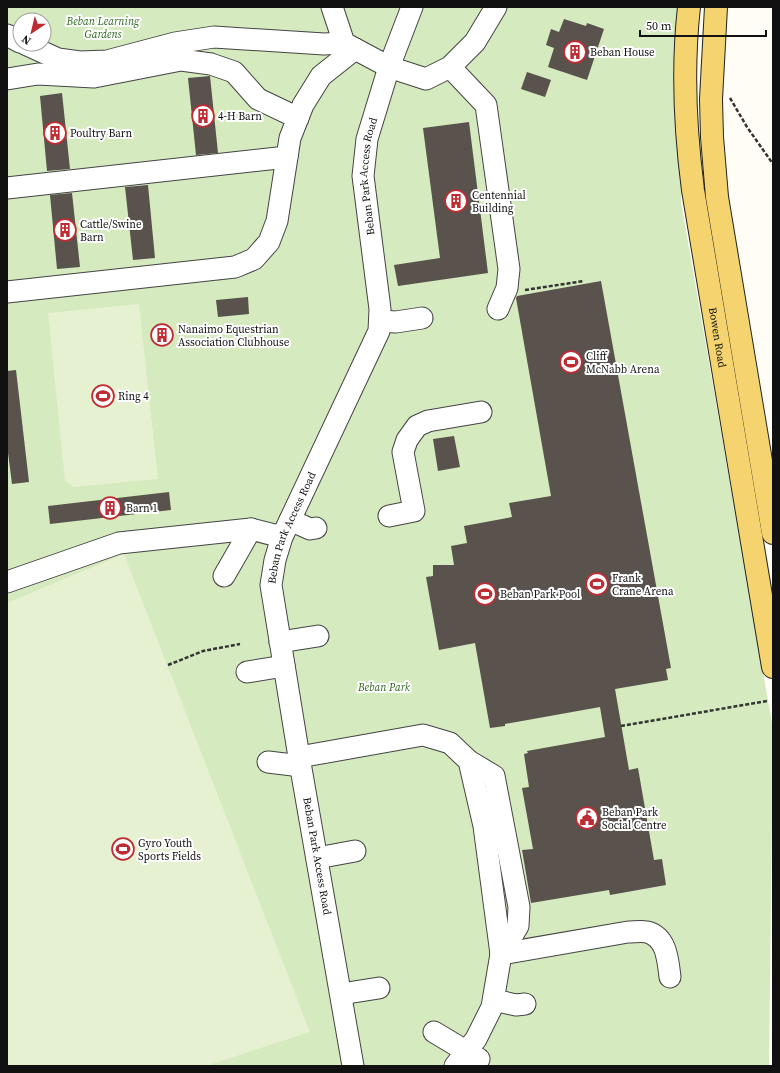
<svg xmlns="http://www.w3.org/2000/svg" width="780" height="1073" font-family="'Source Serif 4',serif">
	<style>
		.green { fill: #d5eabe; fill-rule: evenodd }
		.pitch { fill: #e5f1d0 }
		.building { fill: #59524d }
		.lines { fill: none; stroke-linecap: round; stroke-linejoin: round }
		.minor-casing { stroke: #444; stroke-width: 23 }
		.major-casing { stroke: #222; stroke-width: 24 }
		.path { stroke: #333; stroke-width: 2.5; stroke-dasharray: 4 2; stroke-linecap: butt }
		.minor { stroke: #fff; stroke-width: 21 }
		.major { stroke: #f5d46f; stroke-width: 22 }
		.labels { text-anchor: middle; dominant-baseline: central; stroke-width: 4; stroke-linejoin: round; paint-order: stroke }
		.park-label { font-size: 11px; font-style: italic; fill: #306821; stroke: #fff }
		.poi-label { font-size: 11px; fill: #111; stroke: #fff; text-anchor: start }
		.street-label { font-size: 11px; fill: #111; stroke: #fff }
	</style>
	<rect width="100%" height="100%" fill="#fffdf5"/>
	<path class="green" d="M 7,7 L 683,7 L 681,202 L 773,729 L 769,1066 L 7,1066 ZM 20,20 L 44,20 L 44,44 L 20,44 Z"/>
	<path class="pitch" d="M 139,304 L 158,479 L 74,487 L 65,481 L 48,313 Z
		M 124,554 L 310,1032 L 206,1066 L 7,1066 L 7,603 Z"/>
	<path class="building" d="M 564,19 L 586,26 L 587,23 L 604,29 L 587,80 L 548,67 L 554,48 L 546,45 L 551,29 L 559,32 Z
		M 527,72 L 551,80 L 545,97 L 521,89 Z
		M 210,76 L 218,153 L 196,155 L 188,78 Z
		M 62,93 L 70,169 L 47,171 L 40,96 Z
		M 469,122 L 488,273 L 398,286 L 394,265 L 440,258 L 423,128 Z
		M 148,185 L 155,258 L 133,260 L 125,187 Z
		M 72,193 L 80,267 L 57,269 L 50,195 Z
		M 601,281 L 671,668 L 666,669 L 668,680 L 615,689 L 629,770 L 638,768 L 654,860 L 662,859 L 666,885 L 610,895 L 609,890 L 531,903 L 522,850 L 533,849 L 522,788 L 529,787 L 524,754 L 528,753 L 527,751 L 605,737 L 600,707 L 505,724 L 505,726 L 490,728 L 475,643 L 439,650 L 426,577 L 433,576 L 433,565 L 454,565 L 451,546 L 467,543 L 464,526 L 512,517 L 509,503 L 551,496 L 516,298 L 517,296 Z
		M 248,297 L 249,314 L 218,317 L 216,300 Z
		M 16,370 L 29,482 L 12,484 L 7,445 L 7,371 Z
		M 454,436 L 460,467 L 438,471 L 433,439 Z
		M 169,492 L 171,510 L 50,524 L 48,506 Z"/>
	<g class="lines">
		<g class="minor-casing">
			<g id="minor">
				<path d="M 332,7 L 344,43 L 389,67 L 426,79 L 450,67 L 475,42 L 496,7"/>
				<path d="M 7,35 L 20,42"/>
				<path d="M 25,44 L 58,59 L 80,62 L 107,61 L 175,43 L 214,37 L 324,44 L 344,43"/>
				<path d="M 450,67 L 486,105 L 509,269 L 507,288 L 498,309"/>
				<path d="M 7,79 L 38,74 L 94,77 L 181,60 L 211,64 L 234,72 L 258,99 L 298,118"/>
				<path d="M 7,188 L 287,157"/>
				<path d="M 7,292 L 235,267 L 254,259 L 269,242 L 277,221 L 290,138 L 303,105 L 321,76 L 355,49"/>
				<path d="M 380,321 L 396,322 L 422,318"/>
				<path d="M 389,516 L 414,511 L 403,452 L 407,440 L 417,426 L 428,421 L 481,412"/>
				<path d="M 290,520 L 310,529 L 316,528"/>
				<path d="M 224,576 L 251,529"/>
				<path d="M 7,582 L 119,543 L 251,529 L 282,537"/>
				<path d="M 280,642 L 318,636"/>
				<path d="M 247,672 L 284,666"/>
				<path d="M 469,761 L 494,776 L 519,907 L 518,926 L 501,954"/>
				<path d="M 268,762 L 293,765 L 299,757 L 423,735 L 450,743 L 469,761 L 484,826 L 501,954 L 492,1007 L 476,1039 L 455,1066"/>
				<path d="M 317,858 L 355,851"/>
				<path d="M 501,954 L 628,932 C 634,932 641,931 647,932 C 667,937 668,961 670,977"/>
				<path d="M 341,994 L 379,988"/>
				<path d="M 494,1000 L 516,1005 L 525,1004"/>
				<path d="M 434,1032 L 479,1059"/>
				<path id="s1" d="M 353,1066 L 299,757 L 271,585 L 275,560 L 282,537 L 379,331 L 380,309 L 363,176 L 367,139 L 389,67 L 412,7"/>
			</g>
		</g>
		<g class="major-casing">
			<g id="major">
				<path id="s2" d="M 689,7 C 682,69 685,129 693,190 L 773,667"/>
				<path d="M 716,7 L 711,99 L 712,137 L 717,197 L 773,533"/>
			</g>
		</g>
		<path class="path" d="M 730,98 L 747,127 L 773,164
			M 525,290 L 584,281
			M 168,665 L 203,651 L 240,644
			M 621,726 L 767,701"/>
		<use href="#minor" class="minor"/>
		<use href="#major" class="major"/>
	</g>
	<defs>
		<g id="building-ring" transform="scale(1.15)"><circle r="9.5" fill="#fff" stroke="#bf2b32" stroke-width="1.5"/><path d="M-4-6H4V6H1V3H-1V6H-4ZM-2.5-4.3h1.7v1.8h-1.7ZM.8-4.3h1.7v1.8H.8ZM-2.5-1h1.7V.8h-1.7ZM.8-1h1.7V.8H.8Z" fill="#bf2b32"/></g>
		<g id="stadium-ring" transform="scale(1.15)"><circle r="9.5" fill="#fff" stroke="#bf2b32" stroke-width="1.5"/><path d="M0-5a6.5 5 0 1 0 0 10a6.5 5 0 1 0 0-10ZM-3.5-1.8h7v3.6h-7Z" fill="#bf2b32"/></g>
		<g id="civic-ring" transform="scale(1.15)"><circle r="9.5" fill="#fff" stroke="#bf2b32" stroke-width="1.5"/><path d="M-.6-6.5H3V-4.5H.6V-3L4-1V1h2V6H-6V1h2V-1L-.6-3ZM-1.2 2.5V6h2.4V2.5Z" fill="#bf2b32"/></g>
	</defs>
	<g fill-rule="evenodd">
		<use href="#building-ring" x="575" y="52"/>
		<use href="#building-ring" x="203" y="116"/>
		<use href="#building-ring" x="55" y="133"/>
		<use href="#building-ring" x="456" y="201"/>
		<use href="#building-ring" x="65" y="230"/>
		<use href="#building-ring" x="162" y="335"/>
		<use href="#stadium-ring" x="571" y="362"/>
		<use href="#stadium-ring" x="103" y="396"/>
		<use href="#building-ring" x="110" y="508"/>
		<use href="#stadium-ring" x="597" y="584"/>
		<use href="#stadium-ring" x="485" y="594"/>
		<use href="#civic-ring" x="587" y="818"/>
		<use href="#stadium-ring" x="123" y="849"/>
	</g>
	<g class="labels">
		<g class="park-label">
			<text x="103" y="21">Beban Learning<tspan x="103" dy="13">Gardens</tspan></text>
			<text x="384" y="687">Beban Park</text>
		</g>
		<g class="poi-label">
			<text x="590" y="52">Beban House</text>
			<text x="218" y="116">4-H Barn</text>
			<text x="70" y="133">Poultry Barn</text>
			<text x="472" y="195">Centennial<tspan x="472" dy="13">Building</tspan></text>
			<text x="80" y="224">Cattle/Swine<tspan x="80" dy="13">Barn</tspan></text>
			<text x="178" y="329">Nanaimo Equestrian<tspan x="178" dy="13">Association Clubhouse</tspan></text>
			<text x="586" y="356">Cliff<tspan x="586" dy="13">McNabb Arena</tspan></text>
			<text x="118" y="396">Ring 4</text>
			<text x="126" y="508">Barn 1</text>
			<text x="612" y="578">Frank<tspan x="612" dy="13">Crane Arena</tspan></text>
			<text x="500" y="594">Beban Park Pool</text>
			<text x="602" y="812">Beban Park<tspan x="602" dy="13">Social Centre</tspan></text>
			<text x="138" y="843">Gyro Youth<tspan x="138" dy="13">Sports Fields</tspan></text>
		</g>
		<g class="street-label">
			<text stroke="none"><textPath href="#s1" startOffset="921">Beban Park Access Road</textPath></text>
			<text stroke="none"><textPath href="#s2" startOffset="333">Bowen Road</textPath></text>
			<text stroke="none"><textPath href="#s1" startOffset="549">Beban Park Access Road</textPath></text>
			<text transform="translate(317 856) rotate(80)">Beban Park Access Road</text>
		</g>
	</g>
	<rect width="780" height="1073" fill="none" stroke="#111111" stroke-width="16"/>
	<g transform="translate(32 32) rotate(215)"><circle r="19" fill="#ffffff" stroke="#a0a0a0"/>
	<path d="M0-3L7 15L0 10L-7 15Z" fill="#bf2b32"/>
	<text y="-6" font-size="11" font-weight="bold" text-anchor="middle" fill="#111111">N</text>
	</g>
	<path d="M640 30v6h126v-6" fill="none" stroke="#111111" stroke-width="2"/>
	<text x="646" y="30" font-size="12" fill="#111111" stroke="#ffffff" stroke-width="3" paint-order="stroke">50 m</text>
</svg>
